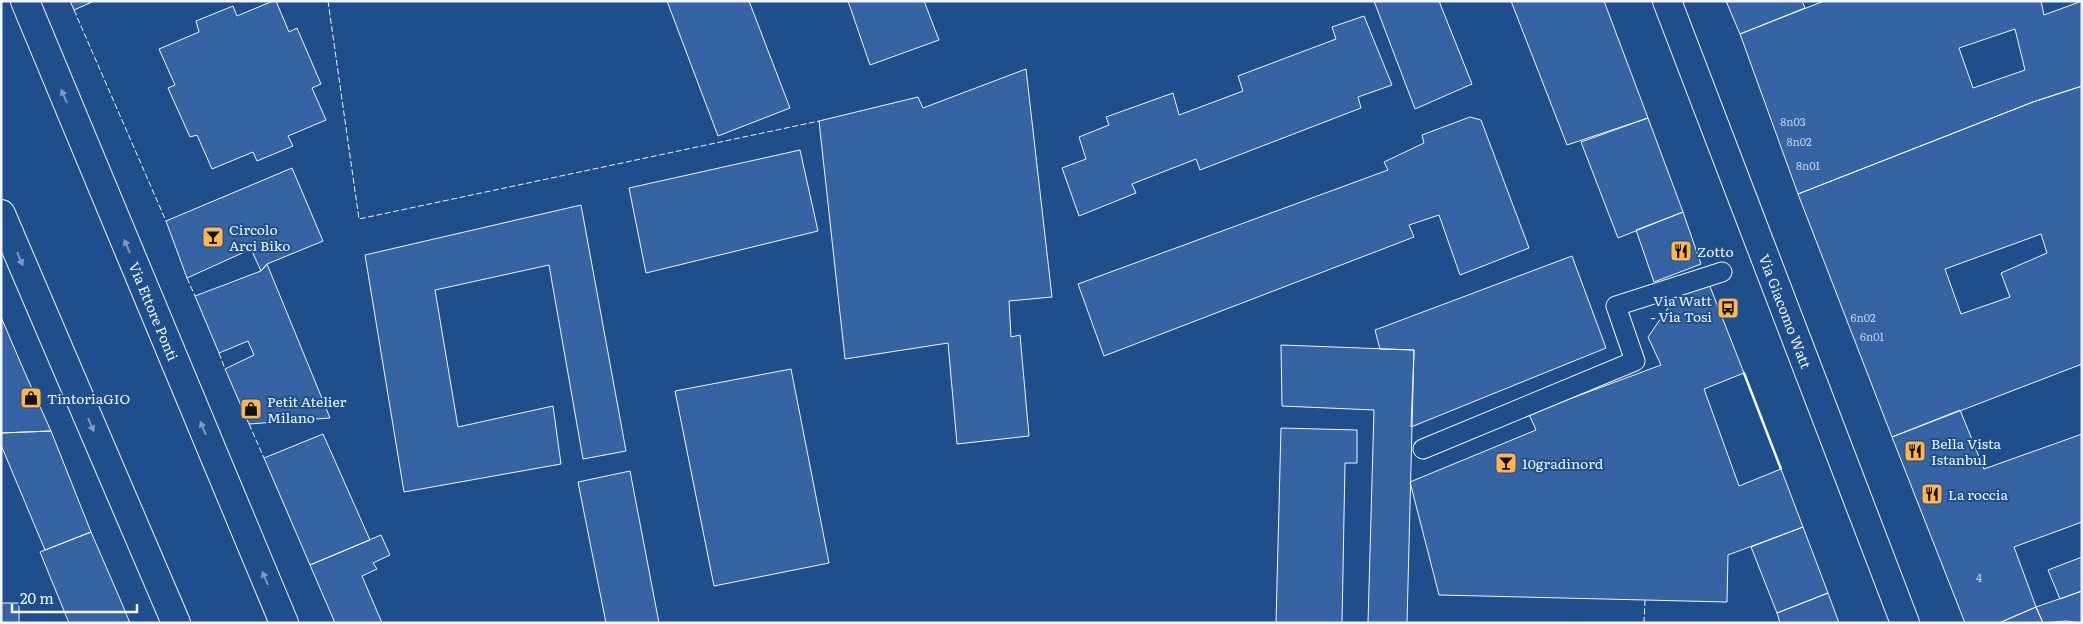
<svg xmlns="http://www.w3.org/2000/svg" width="2083" height="624" font-family="Literata,serif">
	<style>
		.building { fill: #3563a3; stroke: #f2f6ff; fill-rule: evenodd }
		.lines { fill: none; stroke-linecap: round; stroke-linejoin: round }
		.lane-casing { stroke: #f2f6ff; stroke-width: 21 }
		.street-casing { stroke: #f2f6ff; stroke-width: 30 }
		.secondary-casing { stroke: #f2f6ff; stroke-width: 30 }
		.lane { stroke: #1f4e8c; stroke-width: 19 }
		.street { stroke: #1f4e8c; stroke-width: 28 }
		.secondary { stroke: #1f4e8c; stroke-width: 28 }
		.fence { stroke: #f2f6ff; stroke-width: 1; stroke-dasharray: 6 2.5; stroke-linecap: butt }
		.wall { stroke: #f2f6ff; stroke-width: 2.5 }
		.oneway { fill: #7e9ac0 }
		.labels { text-anchor: middle; dominant-baseline: central; stroke-width: 4; stroke-linejoin: round; paint-order: stroke }
		.number-label { font-size: 11px; fill: #c3d1e8 }
		.poi-label { font-size: 14px; fill: #f2f6ff; stroke: #1f4e8c; text-anchor: start }
		.street-label { font-size: 14px; fill: #f2f6ff; stroke: #1f4e8c }
	</style>
	<rect width="100%" height="100%" fill="#1f4e8c"/>
	<path class="building" d="M 70,1 L 94,1 L 74,10 Z
		M 273,1 L 276,1 L 289,32 L 297,28 L 321,84 L 312,88 L 326,120 L 288,136 L 293,146 L 257,161 L 253,152 L 212,169 L 197,135 L 190,137 L 168,88 L 175,85 L 159,49 L 199,32 L 196,21 L 233,6 L 237,16 Z
		M 667,1 L 749,1 L 790,108 L 718,136 Z
		M 848,1 L 924,1 L 939,40 L 870,65 Z
		M 1374,1 L 1439,1 L 1472,84 L 1415,109 Z
		M 1511,1 L 1604,1 L 1648,118 L 1567,145 Z
		M 1726,1 L 1802,1 L 1805,8 L 1740,34 Z
		M 1824,1 L 2041,1 L 2044,15 L 2082,1 L 2082,86 L 2033,102 L 1798,194 L 1740,34 ZM 2015,29 L 2025,70 L 1973,88 L 1959,48 Z
		M 1364,16 L 1392,85 L 1358,97 L 1361,108 L 1200,170 L 1196,159 L 1132,184 L 1136,193 L 1079,216 L 1062,168 L 1086,159 L 1079,137 L 1109,125 L 1106,117 L 1173,93 L 1179,115 L 1243,91 L 1238,76 L 1336,39 L 1332,27 Z
		M 1026,69 L 1052,297 L 1009,301 L 1011,337 L 1020,335 L 1029,436 L 957,444 L 948,343 L 845,359 L 819,121 L 918,97 L 923,108 Z
		M 2082,86 L 2082,364 L 1892,437 L 1798,194 L 2033,102 ZM 2041,234 L 2047,253 L 2001,273 L 2010,297 L 1961,314 L 1945,269 Z
		M 1470,117 L 1481,120 L 1529,248 L 1460,275 L 1439,215 L 1409,225 L 1414,237 L 1104,356 L 1078,284 L 1388,170 L 1384,162 L 1424,143 L 1422,135 Z
		M 1648,118 L 1683,212 L 1618,238 L 1581,142 Z
		M 800,150 L 818,231 L 646,273 L 629,188 Z
		M 292,168 L 323,241 L 267,264 L 261,271 L 251,249 L 187,278 L 166,221 Z
		M 581,205 L 626,451 L 583,459 L 549,265 L 435,290 L 458,427 L 553,406 L 561,464 L 404,492 L 365,255 Z
		M 1683,212 L 1701,264 L 1654,282 L 1636,230 Z
		M 1572,256 L 1606,348 L 1411,427 L 1414,350 L 1380,349 L 1375,330 Z
		M 267,264 L 330,418 L 249,424 L 225,369 L 254,355 L 248,341 L 219,353 L 195,296 L 261,271 Z
		M 1709,284 L 1744,373 L 1704,389 L 1739,486 L 1781,469 L 1803,527 L 1728,555 L 1727,602 L 1439,595 L 1410,482 L 1536,430 L 1529,414 L 1661,365 L 1648,337 L 1677,295 Z
		M 1,317 L 25,373 L 51,431 L 1,433 Z
		M 1281,345 L 1414,350 L 1407,623 L 1368,623 L 1374,410 L 1282,406 Z
		M 791,369 L 829,563 L 714,586 L 675,391 Z
		M 1960,410 L 1984,469 L 2082,434 L 2082,522 L 2014,547 L 2036,607 L 1999,623 L 1965,623 L 1892,437 Z
		M 1281,428 L 1357,430 L 1357,463 L 1345,463 L 1342,623 L 1276,623 Z
		M 51,431 L 91,532 L 45,550 L 1,445 L 1,433 Z
		M 323,434 L 370,540 L 310,565 L 264,458 Z
		M 630,471 L 659,623 L 606,623 L 578,482 Z
		M 1803,527 L 1828,593 L 1777,613 L 1751,547 Z
		M 91,532 L 120,599 L 130,623 L 69,623 L 40,552 Z
		M 381,535 L 390,555 L 373,563 L 377,569 L 362,576 L 382,623 L 335,623 L 310,565 Z
		M 2082,557 L 2082,591 L 2060,599 L 2048,570 Z
		M 2082,591 L 2082,623 L 2066,621 L 2043,623 L 2036,607 Z
		M 1828,593 L 1839,623 L 1780,623 L 1777,613 Z
		M 1,603 L 19,603 L 19,623 L 1,623 Z
		M 2036,607 L 2043,623 L 1999,623 Z"/>
	<g class="lines">
		<g class="lane-casing">
			<path id="lane" d="M 1423,449 L 1635,361 L 1616,306 L 1722,272"/>
		</g>
		<g class="street-casing">
			<g id="street">
				<path id="s1" d="M 1667,1 L 1905,623"/>
			</g>
		</g>
		<g class="secondary-casing">
			<g id="secondary">
				<path id="s2" d="M 25,1 L 284,623"/>
				<path d="M 1,214 L 176,623"/>
			</g>
		</g>
		<use href="#lane" class="lane"/>
		<use href="#street" class="street"/>
		<use href="#secondary" class="secondary"/>
		<path class="fence" d="M 328,1 L 359,219 L 819,121
			M 74,10 L 166,221
			M 187,278 L 195,296
			M 219,353 L 225,369
			M 249,424 L 264,458
			M 1644,623 L 1645,600"/>
		<path class="wall" d="M 1744,373 L 1781,469"/>
	</g>
	<defs><path id="oneway-solid" d="M-6-.8H1V-3.2L6.5 0L1 3.2V.8H-6Z" transform="scale(1.25)"/></defs>
	<g class="oneway">
		<use href="#oneway-solid" transform="translate(64 96) rotate(-113)"/>
		<use href="#oneway-solid" transform="translate(127 246) rotate(-113)"/>
		<use href="#oneway-solid" transform="translate(20 259) rotate(67)"/>
		<use href="#oneway-solid" transform="translate(91 425) rotate(67)"/>
		<use href="#oneway-solid" transform="translate(203 428) rotate(-113)"/>
		<use href="#oneway-solid" transform="translate(265 578) rotate(-113)"/>
	</g>
	<defs>
		<g id="bar-square" transform="scale(1.125)"><rect x="-9" y="-9" width="18" height="18" rx="4" fill="#ffb74d" stroke="#1f4e8c"/><path d="M-6-5H6L.8 .8V4.5H3.5V6h-7V4.5H-.8V.8Z" fill="#111"/></g>
		<g id="restaurant-square" transform="scale(1.125)"><rect x="-9" y="-9" width="18" height="18" rx="4" fill="#ffb74d" stroke="#1f4e8c"/><path d="M-5-6h1v4h1v-4h1v4h1v-4h1v5L-1.5 .5V6h-2V.5L-5-1ZM5-6V6H3V1.5H1.5Q1.5-4 5-6Z" fill="#111"/></g>
		<g id="bus-square" transform="scale(1.125)"><rect x="-9" y="-9" width="18" height="18" rx="4" fill="#ffb74d" stroke="#1f4e8c"/><path d="M-5-6H5V4H4V6H2V4H-2V6H-4V4H-5ZM-3.5-4V0h7V-4ZM-3.5 1.2v1.5H-2V1.2ZM2 1.2v1.5H3.5V1.2Z" fill="#111"/></g>
		<g id="shop-square" transform="scale(1.125)"><rect x="-9" y="-9" width="18" height="18" rx="4" fill="#ffb74d" stroke="#1f4e8c"/><path d="M-5-2.5h2.3a2.7 3.5 0 0 1 5.4 0H5L5.5 6h-11ZM-1.5-2.5h3a1.5 2.3 0 0 0-3 0Z" fill="#111"/></g>
	</defs>
	<g fill-rule="evenodd">
		<use href="#bar-square" x="213" y="237"/>
		<use href="#restaurant-square" x="1681" y="251"/>
		<use href="#bus-square" x="1728" y="308"/>
		<use href="#shop-square" x="31" y="398"/>
		<use href="#shop-square" x="251" y="409"/>
		<use href="#restaurant-square" x="1915" y="451"/>
		<use href="#bar-square" x="1506" y="463"/>
		<use href="#restaurant-square" x="1932" y="494"/>
	</g>
	<g class="labels">
		<g class="number-label">
			<text x="1793" y="121">8n03</text>
			<text x="1799" y="141">8n02</text>
			<text x="1808" y="165">8n01</text>
			<text x="1863" y="317">6n02</text>
			<text x="1872" y="336">6n01</text>
			<text x="1979" y="577">4</text>
		</g>
		<g class="poi-label">
			<text x="229" y="229">Circolo<tspan x="229" dy="16">Arci Biko</tspan></text>
			<text x="1697" y="251">Zotto</text>
			<text x="1712" y="300" text-anchor="end">Via Watt<tspan x="1712" dy="16">- Via Tosi</tspan></text>
			<text x="47" y="398">TintoriaGIO</text>
			<text x="267" y="401">Petit Atelier<tspan x="267" dy="16">Milano</tspan></text>
			<text x="1931" y="443">Bella Vista<tspan x="1931" dy="16">Istanbul</tspan></text>
			<text x="1522" y="463">10gradinord</text>
			<text x="1948" y="494">La roccia</text>
		</g>
		<g class="street-label">
			<text stroke="none"><textPath href="#s2" startOffset="336">Via Ettore Ponti</textPath></text>
			<text stroke="none"><textPath href="#s1" startOffset="332">Via Giacomo Watt</textPath></text>
		</g>
	</g>
	<rect width="2083" height="624" fill="none" stroke="#f2f6ff" stroke-width="5"/>
	<path d="M12 604v8h125v-8" fill="none" stroke="#f2f6ff" stroke-width="2.5"/>
	<text x="20" y="604" font-size="15" fill="#f2f6ff" stroke="#1f4e8c" stroke-width="4" paint-order="stroke">20 m</text>
</svg>
